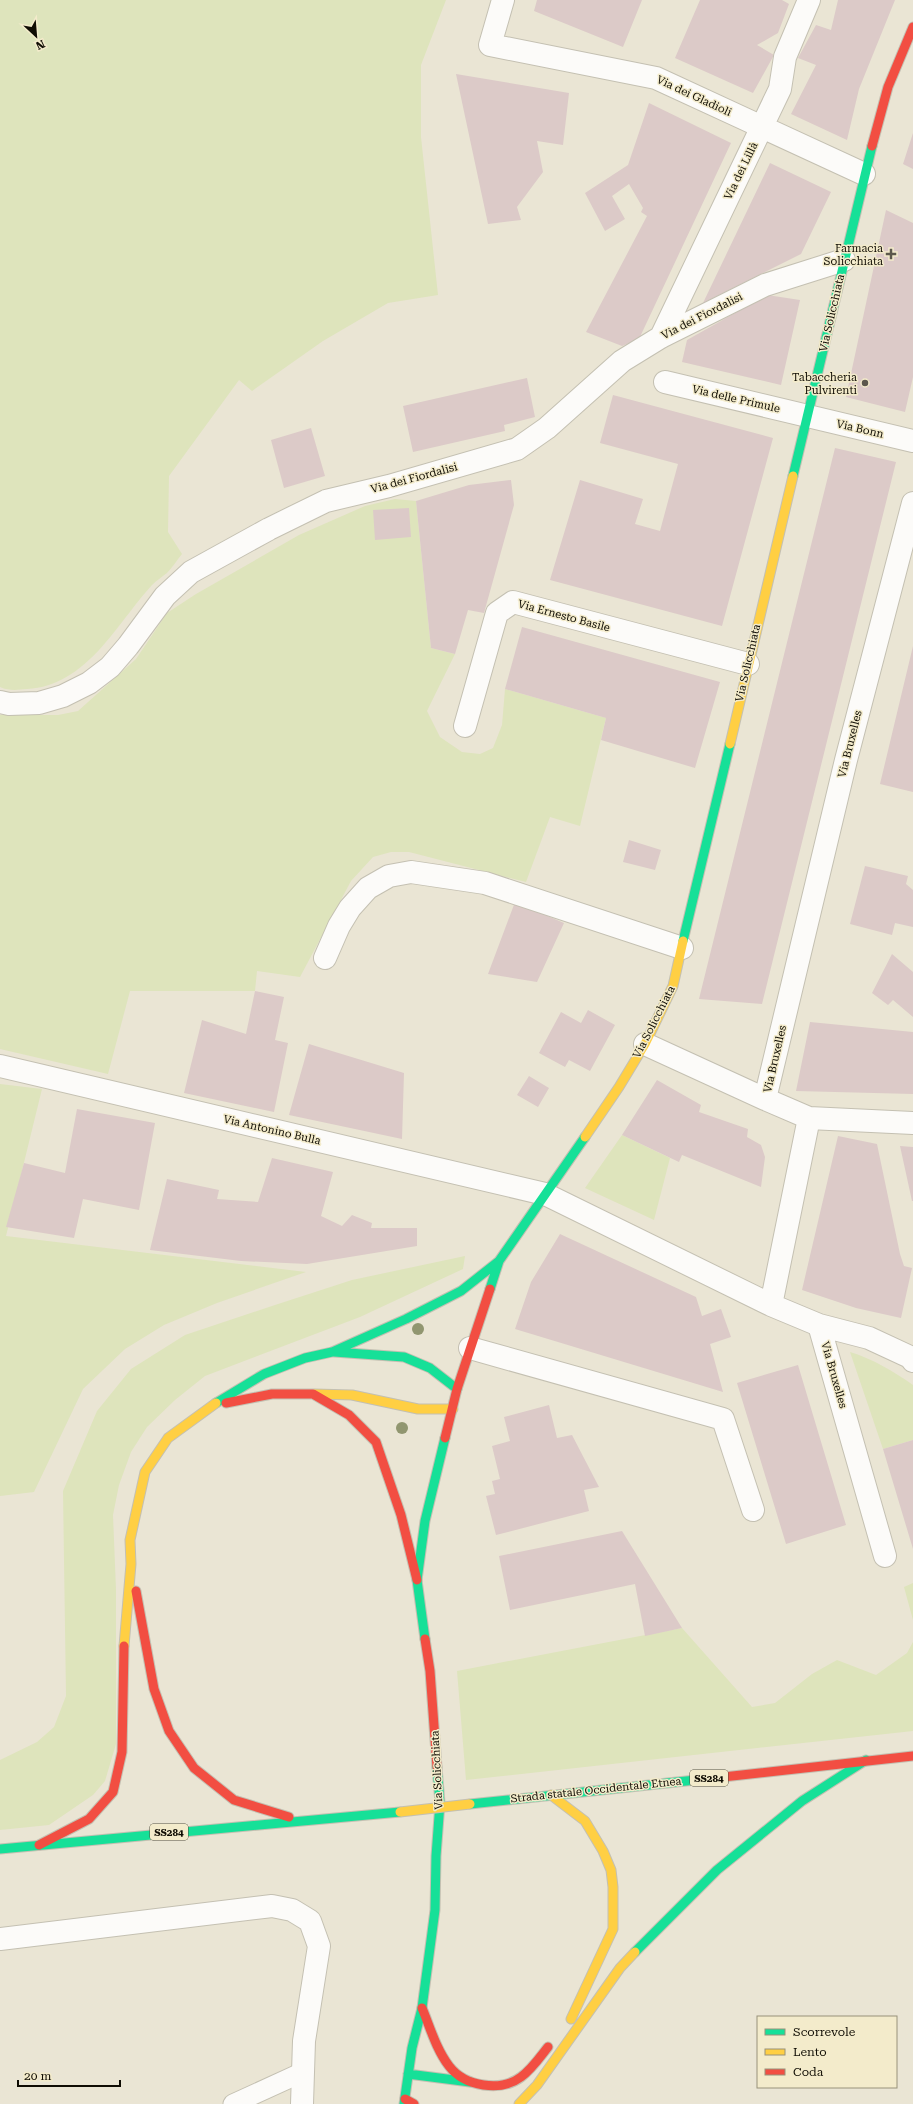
<svg xmlns="http://www.w3.org/2000/svg" width="913" height="2104" font-family="'Roboto Serif',serif">
	<style>
		.green { fill: #dee4bc }
		.building { fill: #dccac8 }
		.lines { fill: none; stroke-linecap: round; stroke-linejoin: round }
		.lane-casing { stroke: #c4c0b2; stroke-width: 21 }
		.street-casing { stroke: #c4c0b2; stroke-width: 24 }
		.fast-casing { stroke: #c4c0b2; stroke-width: 11 }
		.slow-casing { stroke: #c4c0b2; stroke-width: 11 }
		.jam-casing { stroke: #c4c0b2; stroke-width: 11 }
		.lane { stroke: #fcfbf9; stroke-width: 19 }
		.street { stroke: #fcfbf9; stroke-width: 22 }
		.fast { stroke: #16e098; stroke-width: 9 }
		.slow { stroke: #ffcf43; stroke-width: 9 }
		.jam { stroke: #f24e42; stroke-width: 9 }
		.slow-bridge-casing { stroke: #c4c0b2; stroke-width: 11; stroke-linecap: butt }
		.slow-bridge { stroke: #ffcf43; stroke-width: 9 }
		.tree { fill: #919670 }
		.poi-dot { fill: #5c584c; stroke: #f3ebcb; stroke-width: 1.5 }
		.labels { text-anchor: middle; dominant-baseline: central; stroke-width: 3; stroke-linejoin: round; paint-order: stroke }
		.shield { fill: #f3ebcb; stroke: #534f3f; stroke-width: 1 }
		.shield-label { font-size: 10px; font-weight: bold; fill: #0f0c03 }
		.street-label { font-size: 11px; fill: #0f0c03; stroke: #f3ebcb }
		.poi-label { font-size: 11px; fill: #0f0c03; stroke: #f3ebcb; text-anchor: end }
	</style>
	<rect width="100%" height="100%" fill="#eae5d4"/>
	<path class="green" d="M 0,0 L 446,0 L 421,65 L 421,137 L 438,295 L 388,303 L 323,341 L 252,391 L 239,380 L 169,476 L 168,532 L 182,554 C 177,560 172,568 167,573 C 162,577 157,580 152,585 C 117,623 87,686 27,689 C 17,690 9,691 0,687 Z
		M 395,499 L 416,501 L 431,648 L 455,654 L 427,711 L 440,737 L 462,752 L 480,754 L 493,748 L 502,725 L 505,689 L 606,718 L 580,826 L 550,817 L 526,882 L 409,852 L 391,852 L 373,857 L 351,881 L 300,977 L 257,971 L 255,991 L 130,991 L 108,1074 L 0,1049 L 0,715 L 58,715 L 78,711 L 136,659 L 167,613 L 196,594 L 299,535 L 365,506 Z
		M 0,1084 L 42,1089 L 6,1236 L 306,1272 L 217,1303 L 164,1325 L 125,1349 L 83,1389 L 34,1492 L 0,1496 Z
		M 622,1135 L 670,1158 L 654,1220 L 585,1188 Z
		M 465,1256 L 463,1269 L 360,1317 L 205,1376 L 175,1400 L 147,1427 L 131,1452 L 119,1485 L 113,1515 L 116,1589 L 116,1744 L 105,1781 L 93,1795 L 49,1825 L 0,1830 L 0,1760 L 37,1742 L 54,1727 L 66,1696 L 63,1491 L 97,1411 L 131,1369 L 185,1335 L 275,1305 L 352,1280 Z
		M 850,1352 C 873,1359 893,1371 913,1385 L 913,1440 L 883,1449 Z
		M 913,1583 L 913,1620 L 904,1587 Z
		M 682,1628 L 752,1707 L 775,1703 L 812,1674 L 837,1660 L 876,1675 L 907,1653 L 913,1642 L 913,1731 L 466,1780 L 457,1671 Z"/>
	<path class="building" d="M 537,0 L 642,0 L 623,47 L 534,11 Z
		M 700,0 L 782,0 L 789,4 L 778,33 L 757,45 L 774,55 L 753,93 L 675,58 Z
		M 838,0 L 895,0 L 859,89 L 847,140 L 791,114 L 816,65 L 798,58 L 816,25 L 831,30 Z
		M 456,74 L 569,93 L 563,145 L 537,141 L 543,172 L 517,207 L 521,220 L 488,224 Z
		M 649,103 L 731,143 L 639,339 L 622,346 L 586,332 L 647,216 L 641,212 L 643,208 L 629,184 L 612,196 L 625,219 L 605,231 L 585,193 L 628,165 Z
		M 913,133 L 913,169 L 903,164 Z
		M 770,163 L 831,192 L 801,254 L 703,303 Z
		M 886,210 L 913,223 L 913,377 L 905,412 L 846,397 Z
		M 767,295 L 800,300 L 781,385 L 682,362 L 687,340 Z
		M 527,378 L 535,417 L 504,425 L 505,431 L 413,452 L 403,406 Z
		M 613,395 L 773,438 L 722,626 L 550,580 L 580,480 L 643,499 L 635,524 L 660,531 L 678,464 L 600,443 Z
		M 311,428 L 325,476 L 284,488 L 271,440 Z
		M 835,448 L 896,462 L 762,1004 L 699,999 Z
		M 511,480 L 514,505 L 484,613 L 468,610 L 455,654 L 431,648 L 416,501 L 469,485 Z
		M 409,508 L 411,537 L 375,540 L 373,510 Z
		M 522,627 L 720,682 L 695,768 L 601,740 L 606,718 L 505,689 Z
		M 913,646 L 913,792 L 880,784 Z
		M 629,840 L 661,850 L 655,870 L 623,862 Z
		M 865,866 L 908,876 L 906,884 L 913,890 L 913,927 L 895,923 L 892,935 L 850,924 Z
		M 515,902 L 564,923 L 537,982 L 488,974 Z
		M 892,954 L 913,972 L 913,1017 L 893,1000 L 888,1005 L 872,993 Z
		M 255,991 L 284,997 L 275,1040 L 288,1043 L 274,1112 L 184,1093 L 202,1020 L 246,1034 Z
		M 588,1010 L 615,1025 L 590,1071 L 569,1060 L 565,1067 L 539,1053 L 561,1012 L 581,1023 Z
		M 810,1022 L 913,1032 L 913,1094 L 796,1091 Z
		M 309,1044 L 404,1073 L 402,1139 L 289,1115 Z
		M 529,1076 L 549,1088 L 538,1107 L 517,1095 Z
		M 657,1080 L 701,1105 L 699,1112 L 748,1129 L 747,1137 L 761,1145 L 765,1157 L 761,1187 L 682,1155 L 679,1162 L 622,1135 Z
		M 77,1109 L 155,1123 L 139,1210 L 83,1199 L 74,1238 L 6,1227 L 24,1163 L 65,1173 Z
		M 838,1136 L 877,1144 L 900,1254 L 904,1266 L 912,1268 L 901,1318 L 856,1308 L 802,1290 Z
		M 900,1146 L 913,1147 L 913,1201 L 912,1201 Z
		M 272,1158 L 333,1172 L 321,1216 L 342,1226 L 352,1215 L 372,1223 L 371,1228 L 417,1228 L 417,1246 L 307,1264 L 241,1261 L 150,1250 L 167,1179 L 219,1190 L 217,1199 L 258,1202 Z
		M 560,1234 L 696,1297 L 702,1316 L 721,1309 L 731,1337 L 710,1344 L 723,1392 L 515,1329 L 531,1282 Z
		M 798,1365 L 846,1525 L 786,1544 L 737,1383 Z
		M 549,1405 L 557,1438 L 572,1435 L 599,1487 L 584,1490 L 589,1511 L 496,1535 L 486,1496 L 495,1494 L 492,1481 L 500,1479 L 492,1446 L 510,1441 L 504,1417 Z
		M 913,1440 L 913,1549 L 883,1449 Z
		M 622,1531 L 682,1628 L 645,1636 L 635,1584 L 510,1610 L 499,1556 Z"/>
	<g class="lines">
		<g class="lane-casing">
			<path id="lane" d="M 233,2104 L 303,2072"/>
		</g>
		<g class="street-casing">
			<path id="street" d="M 503,0 L 490,45 L 656,78 L 864,174
				M 661,337 L 780,89 L 785,57 L 809,0
				M 665,382 L 913,441
				M 0,702 L 9,704 L 39,703 L 63,696 L 89,683 L 110,667 L 128,646 L 165,596 L 191,572 L 269,529 L 326,501 L 389,486 L 517,449 L 547,428 L 622,361 L 661,337 L 765,285 L 844,260
				M 465,726 L 497,613 L 513,602 L 748,664
				M 325,958 L 339,926 L 350,908 L 368,888 L 389,876 L 411,872 L 485,883 L 682,948
				M 645,1044 L 765,1099
				M 0,1066 L 545,1194 L 771,1305
				M 809,1118 L 913,1123
				M 819,1325 L 869,1338 L 910,1357 L 913,1361
				M 470,1348 L 723,1419 L 753,1510
				M 885,1556 L 819,1325 L 771,1305 L 809,1118 L 765,1099 L 846,760 L 913,503
				M 0,1939 L 272,1906 L 292,1910 L 310,1921 L 319,1946 L 304,2041 L 302,2104"/>
		</g>
		<g class="fast-casing">
			<path id="fast" d="M 793,476 L 872,146
				M 683,941 L 730,744
				M 490,1289 L 499,1261 L 585,1137
				M 334,1352 L 404,1357 L 430,1368 L 457,1389
				M 216,1403 L 264,1374 L 305,1358 L 332,1352 L 406,1319 L 461,1291 L 499,1261
				M 425,1639 L 417,1580 L 425,1521 L 445,1438
				M 470,1804 L 705,1779
				M 0,1849 L 400,1812
				M 635,1952 L 717,1870 L 802,1801 L 866,1760
				M 408,2074 L 470,2082
				M 404,2104 L 412,2048 L 422,2008 L 435,1910 L 436,1856 L 440,1803 L 437,1767"/>
		</g>
		<g class="slow-casing">
			<path id="slow" d="M 730,744 L 793,476
				M 585,1137 L 619,1087 L 645,1044 L 673,986 L 683,941
				M 315,1394 L 352,1395 L 418,1409 L 453,1409
				M 124,1646 L 131,1564 L 130,1540 L 145,1472 L 168,1438 L 216,1403
				M 551,1795 L 585,1821 L 603,1851 L 611,1870 L 613,1887 L 613,1929 L 571,2019
				M 519,2104 L 537,2085 L 620,1968 L 635,1952"/>
		</g>
		<g class="jam-casing">
			<path id="jam" d="M 872,146 L 888,87 L 913,27
				M 226,1403 L 272,1394 L 313,1394 L 349,1415 L 376,1442 L 401,1515 L 417,1580
				M 445,1438 L 457,1389 L 490,1289
				M 136,1591 L 154,1689 L 169,1731 L 194,1768 L 234,1800 L 289,1817
				M 425,1639 L 430,1671 L 437,1767
				M 705,1779 L 913,1756
				M 39,1845 L 89,1819 L 113,1792 L 122,1752 L 124,1646
				M 422,2008 C 430,2027 436,2049 449,2066 C 465,2087 501,2092 521,2077 C 532,2069 540,2057 548,2047
				M 405,2099 L 414,2104"/>
		</g>
		<use href="#lane" class="lane"/>
		<use href="#street" class="street"/>
		<use href="#fast" class="fast"/>
		<use href="#slow" class="slow"/>
		<use href="#jam" class="jam"/>
		<g class="slow-bridge-casing">
			<path id="slow-bridge" d="M 400,1812 L 470,1804"/>
		</g>
		<use href="#slow-bridge" class="slow-bridge"/>
	</g>
	<g class="tree">
		<circle cx="418" cy="1329" r="6"/>
		<circle cx="402" cy="1428" r="6"/>
	</g>
	<g class="poi-dot">
		<path d="M889 248h4v4h4v4h-4v4h-4v-4h-4v-4h4z"/>
		<circle cx="865" cy="383" r="4"/>
	</g>
	<g class="labels">
		<g class="shield">
			<rect x="690" y="1770" width="38" height="16" rx="3"/>
			<rect x="150" y="1824" width="38" height="16" rx="3"/>
		</g>
		<g class="shield-label">
			<text x="709" y="1778">SS284</text>
			<text x="169" y="1832">SS284</text>
		</g>
		<g class="street-label">
			<text transform="translate(694 96) rotate(25)">Via dei Gladioli</text>
			<text transform="translate(741 171) rotate(-64)">Via dei Lillà</text>
			<text transform="translate(832 313) rotate(-77)">Via Solicchiata</text>
			<text transform="translate(702 316) rotate(-27)">Via dei Fiordalisi</text>
			<text transform="translate(736 399) rotate(13)">Via delle Primule</text>
			<text transform="translate(860 429) rotate(13)">Via Bonn</text>
			<text transform="translate(414 478) rotate(-15)">Via dei Fiordalisi</text>
			<text transform="translate(564 616) rotate(15)">Via Ernesto Basile</text>
			<text transform="translate(748 663) rotate(-77)">Via Solicchiata</text>
			<text transform="translate(850 744) rotate(-76)">Via Bruxelles</text>
			<text transform="translate(654 1022) rotate(-63)">Via Solicchiata</text>
			<text transform="translate(775 1059) rotate(-77)">Via Bruxelles</text>
			<text transform="translate(272 1130) rotate(13)">Via Antonino Bulla</text>
			<text transform="translate(834 1375) rotate(74)">Via Bruxelles</text>
			<text transform="translate(437 1770) rotate(-93)">Via Solicchiata</text>
			<text transform="translate(596 1790) rotate(-6)">Strada statale Occidentale Etnea</text>
		</g>
		<g class="poi-label">
			<text x="883" y="248">Farmacia<tspan x="883" dy="13">Solicchiata</tspan></text>
			<text x="857" y="377">Tabaccheria<tspan x="857" dy="13">Pulvirenti</tspan></text>
		</g>
	</g>
	<rect x="757" y="2016" width="140" height="72" fill="#f3ebcb" stroke="#98927b"/>
	<rect x="765" y="2029" width="20" height="6" fill="#16e098" stroke="#98927b"/>
	<text x="793" y="2036" font-size="12" fill="#0f0c03">Scorrevole</text>
	<rect x="765" y="2049" width="20" height="6" fill="#ffcf43" stroke="#98927b"/>
	<text x="793" y="2056" font-size="12" fill="#0f0c03">Lento</text>
	<rect x="765" y="2069" width="20" height="6" fill="#f24e42" stroke="#98927b"/>
	<text x="793" y="2076" font-size="12" fill="#0f0c03">Coda</text>
	<g transform="translate(36 36) rotate(154)" stroke="#f3ebcb" stroke-width="3" paint-order="stroke">
	<path d="M0-3L7 15L0 10L-7 15Z" fill="#0f0c03"/>
	<text y="-6" font-size="11" font-weight="bold" text-anchor="middle" fill="#0f0c03">N</text>
	</g>
	<path d="M18 2080v6h102v-6" fill="none" stroke="#0f0c03" stroke-width="2"/>
	<text x="24" y="2080" font-size="12" fill="#0f0c03" stroke="#f3ebcb" stroke-width="3" paint-order="stroke">20 m</text>
</svg>
